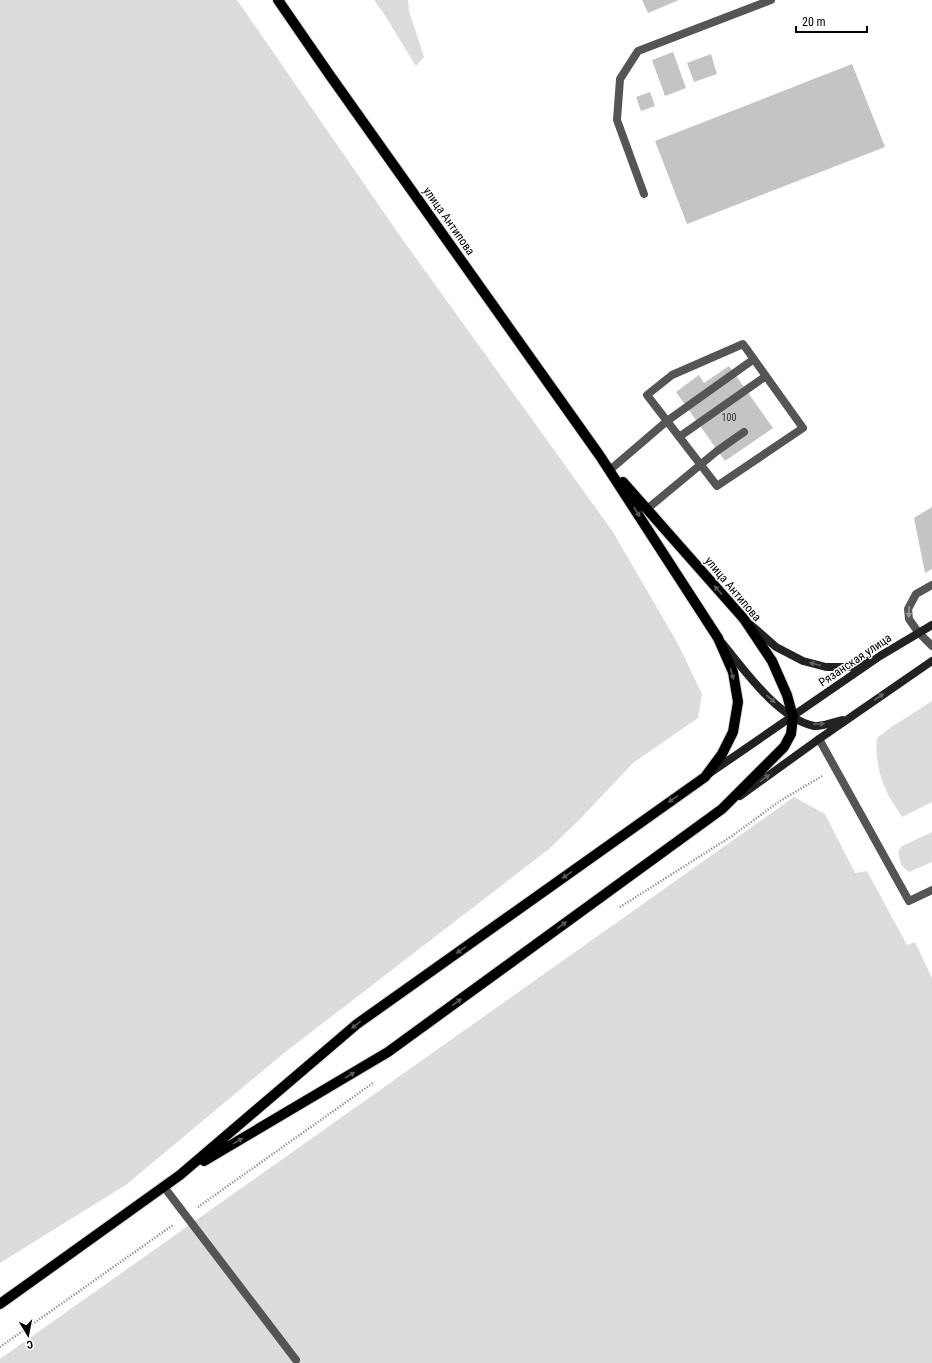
<svg xmlns="http://www.w3.org/2000/svg" width="932" height="1363" font-family="'Roboto Condensed',sans-serif">
	<style>
		.green { fill: #dcdcdc }
		.building { fill: #c4c4c4 }
		.lines { fill: none; stroke-linecap: round; stroke-linejoin: round }
		.primary-casing { stroke: #dbdbdb; stroke-width: 12 }
		.path { stroke: #777; stroke-width: 2.5; stroke-dasharray: 1 2; stroke-linecap: butt }
		.lane { stroke: #555; stroke-width: 8 }
		.secondary { stroke: #222; stroke-width: 8 }
		.primary { stroke: #000; stroke-width: 10 }
		.oneway { fill: #595959 }
		.oneway2 { fill: #999 }
		.oneway3 { fill: #646464 }
		.labels { text-anchor: middle; dominant-baseline: central; stroke-width: 3; stroke-linejoin: round; paint-order: stroke }
		.number-label { font-size: 10px; fill: #313131 }
		.street-label { font-size: 12px; fill: #000; stroke: #fff }
	</style>
	<rect width="100%" height="100%" fill="#fff"/>
	<path class="green" d="M 0,0 L 237,0 L 400,236 L 613,532 L 678,644 L 702,694 L 698,718 L 633,763 L 579,820 L 549,849 L 284,1053 L 127,1184 L 0,1263 Z
		M 374,0 L 408,0 L 409,11 L 424,57 L 416,66 L 384,14 Z
		M 932,701 L 932,802 L 902,817 C 897,808 890,800 886,790 C 879,775 875,755 877,738 L 890,728 Z
		M 794,797 L 825,814 L 855,873 L 867,871 L 907,945 L 915,942 L 932,978 L 932,1363 L 0,1363 L 0,1359 Z
		M 932,832 L 932,862 L 909,872 L 901,865 L 898,852 L 902,846 Z"/>
	<path class="building" d="M 642,0 L 679,0 L 648,13 Z
		M 673,52 L 686,88 L 665,96 L 652,60 Z
		M 711,54 L 717,74 L 694,82 L 687,63 Z
		M 852,64 L 885,147 L 687,224 L 655,141 Z
		M 650,92 L 655,106 L 641,111 L 636,97 Z
		M 729,366 L 773,428 L 725,461 L 676,392 L 699,375 L 704,383 Z
		M 932,507 L 932,569 L 925,573 L 914,518 Z"/>
	<g class="lines">
		<g class="primary-casing">
			<path id="primary" d="M 204,1161 L 388,1052 L 722,809 L 784,747 L 791,734 L 793,717 L 787,695 L 772,661 L 744,619 L 623,482
				M 0,1304 L 180,1175 L 357,1024 L 705,777 L 722,754 L 733,732 L 738,702 L 733,672 L 718,638 L 600,456 L 329,74 L 278,0"/>
		</g>
		<path class="path" d="M 620,907 L 732,836 L 780,801 L 822,776
			M 198,1207 L 373,1083
			M 0,1347 L 173,1225"/>
		<path class="lane" d="M 644,194 L 617,120 L 620,79 L 638,51 L 771,0
			M 743,344 L 803,428 L 717,486 L 647,395 L 672,375 Z
			M 679,437 L 766,376
			M 611,469 L 667,421 L 754,359
			M 647,509 L 717,451 L 744,432
			M 932,585 L 916,594 L 908,609 L 909,619 L 918,632 L 932,646
			M 819,739 L 909,901 L 932,890
			M 164,1187 L 296,1360"/>
		<path class="secondary" d="M 751,625 L 776,647 L 803,661 L 826,667 L 852,667 L 870,660
			M 723,644 C 746,672 778,718 814,726 C 820,727 835,722 842,720
			M 710,773 L 880,656 L 932,625
			M 740,796 L 819,739 L 932,661"/>
		<use href="#primary" class="primary"/>
	</g>
	<defs><path id="oneway-solid" d="M-6-.8H1V-3.2L6.5 0L1 3.2V.8H-6Z"/></defs>
	<g class="oneway">
		<use href="#oneway-solid" transform="translate(637 512) rotate(57)"/>
		<use href="#oneway-solid" transform="translate(718 590) rotate(-131)"/>
		<use href="#oneway-solid" transform="translate(732 674) rotate(75)"/>
		<use href="#oneway-solid" transform="translate(673 799) rotate(145)"/>
		<use href="#oneway-solid" transform="translate(567 875) rotate(145)"/>
		<use href="#oneway-solid" transform="translate(562 925) rotate(-36)"/>
		<use href="#oneway-solid" transform="translate(461 950) rotate(145)"/>
		<use href="#oneway-solid" transform="translate(457 1002) rotate(-36)"/>
		<use href="#oneway-solid" transform="translate(356 1025) rotate(141)"/>
		<use href="#oneway-solid" transform="translate(350 1075) rotate(-31)"/>
		<use href="#oneway-solid" transform="translate(238 1141) rotate(-31)"/>
	</g>
	<use class="oneway2" href="#oneway-solid" transform="translate(909 612) rotate(92)"/>
	<g class="oneway3">
		<use href="#oneway-solid" transform="translate(815 664) rotate(-166)"/>
		<use href="#oneway-solid" transform="translate(879 697) rotate(-34)"/>
		<use href="#oneway-solid" transform="translate(771 699) rotate(40)"/>
		<use href="#oneway-solid" transform="translate(819 724) rotate(-4)"/>
		<use href="#oneway-solid" transform="translate(765 778) rotate(-36)"/>
	</g>
	<g class="labels">
		<g class="number-label">
			<text x="729" y="417">100</text>
		</g>
		<g class="street-label">
			<text transform="translate(449 221) rotate(55)">улица Антипова</text>
			<text transform="translate(733 589) rotate(50)">улица Антипова</text>
			<text transform="translate(855 660) rotate(-34)">Рязанская улица</text>
		</g>
	</g>
	<g transform="translate(28 1335) rotate(170)" stroke="#ffffff" stroke-width="3" paint-order="stroke">
	<path d="M0-3L7 15L0 10L-7 15Z" fill="#000000"/>
	<text y="-6" font-size="11" font-weight="bold" text-anchor="middle" fill="#000000">С</text>
	</g>
	<path d="M796 26v6h71v-6" fill="none" stroke="#000000" stroke-width="2"/>
	<text x="802" y="26" font-size="12" fill="#000000" stroke="#ffffff" stroke-width="3" paint-order="stroke">20 m</text>
</svg>
